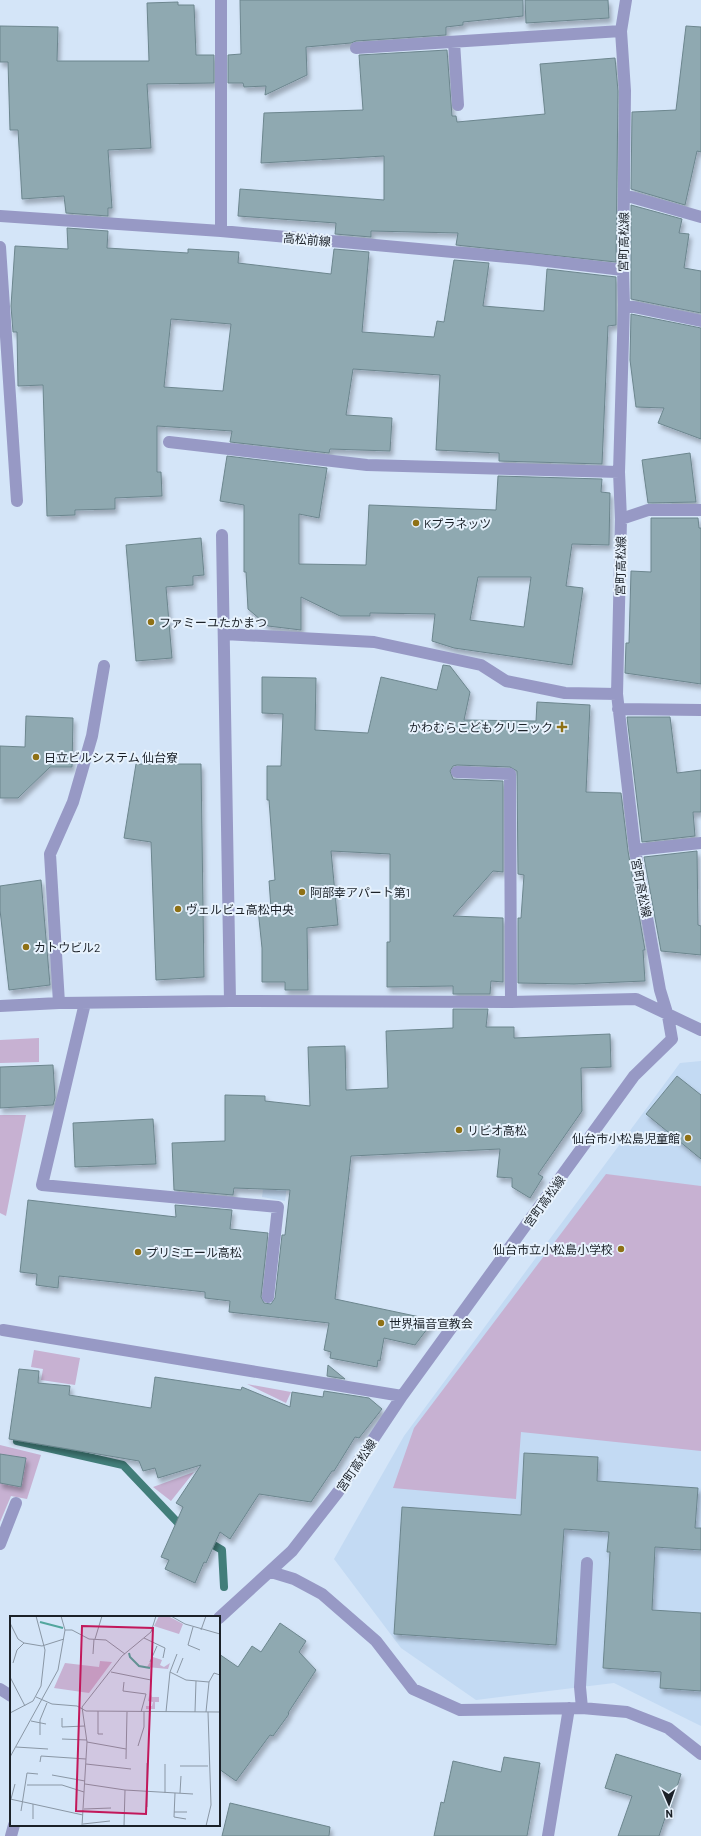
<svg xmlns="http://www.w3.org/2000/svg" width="701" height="1836" font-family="Barlow,'Noto Sans JP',sans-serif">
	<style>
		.built { fill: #c3daf3 }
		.green { fill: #c7b1d2 }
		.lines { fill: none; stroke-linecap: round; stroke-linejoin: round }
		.stream { stroke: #427e7a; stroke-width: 8 }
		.building { fill: #8fa9b1; stroke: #6c868e; fill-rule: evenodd; filter: url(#shadow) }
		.minor { stroke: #9799c5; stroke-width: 12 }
		.poi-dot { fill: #8f7115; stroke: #e7f2fd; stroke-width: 1.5 }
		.labels { text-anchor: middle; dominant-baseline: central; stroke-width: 4; stroke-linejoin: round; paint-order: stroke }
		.street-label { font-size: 12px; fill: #1b2128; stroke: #e7f2fd }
		.poi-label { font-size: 12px; fill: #1b2128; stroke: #e7f2fd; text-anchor: start }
		.inset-river { fill: none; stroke: #52a69d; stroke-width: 2 }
		.inset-road { fill: none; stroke: #8a97a5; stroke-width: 1 }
		.view { fill: #c2185b; fill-opacity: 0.15; stroke: #c2185b; stroke-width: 2 }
		.inset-edge { fill: none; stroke: #1b2128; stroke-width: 2 }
	</style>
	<defs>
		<filter id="shadow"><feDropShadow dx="2.5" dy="4.5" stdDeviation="2" flood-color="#0004"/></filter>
	</defs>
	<rect width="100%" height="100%" fill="#d4e5f8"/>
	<path class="built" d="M 701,1061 L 701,1726 L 614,1683 L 476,1700 L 401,1648 L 334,1559 L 404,1436 L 680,1063 Z
		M 266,1166 L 289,1170 L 285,1201 L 262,1197 Z"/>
	<path class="green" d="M 39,1038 L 39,1062 L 0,1063 L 0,1040 Z
		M 0,1115 L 26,1115 L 6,1216 L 0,1213 Z
		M 606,1174 L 701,1186 L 701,1451 L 521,1432 L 516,1499 L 393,1488 L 414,1428 Z
		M 34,1350 L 80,1358 L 75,1385 L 41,1380 L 43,1369 L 31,1367 Z
		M 247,1384 L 291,1392 L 286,1403 Z
		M 0,1445 L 41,1455 L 27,1499 L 11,1496 L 0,1522 Z
		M 194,1472 L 171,1501 L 153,1487 Z"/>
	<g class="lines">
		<path class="stream" d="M 17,1441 L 123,1465 L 180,1525 L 185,1528
			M 205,1540 L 222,1550 L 224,1587"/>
	</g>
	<path class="building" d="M 240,0 L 523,0 L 523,16 L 463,22 L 463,25 L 446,27 L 446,35 L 356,41 L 351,43 L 306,47 L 307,75 L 265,95 L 266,86 L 244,87 L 243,83 L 228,83 L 228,55 L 241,54 Z
		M 525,0 L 608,0 L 609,18 L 526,23 Z
		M 178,2 L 178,5 L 194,5 L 196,55 L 214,55 L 214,83 L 147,84 L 151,148 L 108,150 L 112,208 L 108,208 L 108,216 L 66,213 L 64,196 L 22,199 L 18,130 L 10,130 L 8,62 L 0,62 L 0,26 L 58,27 L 57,61 L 149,61 L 147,3 Z
		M 686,26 L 701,27 L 701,152 L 697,151 L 685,205 L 631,189 L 632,112 L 676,110 Z
		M 447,50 L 452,116 L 456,116 L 457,122 L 545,114 L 540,64 L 615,58 L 618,91 L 616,262 L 456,245 L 458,233 L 371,231 L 371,237 L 335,234 L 336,223 L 238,216 L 240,189 L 384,200 L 384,156 L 261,163 L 264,113 L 363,110 L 359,55 Z
		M 631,205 L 682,219 L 679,233 L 689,234 L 684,268 L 701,271 L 701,313 L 631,299 Z
		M 67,228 L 108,231 L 107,248 L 188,253 L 188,249 L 239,252 L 238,263 L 331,274 L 334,249 L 369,252 L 362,332 L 434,337 L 437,321 L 444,322 L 454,260 L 489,263 L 483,306 L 544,311 L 547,269 L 616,277 L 616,325 L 608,326 L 602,464 L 499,461 L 499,453 L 436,450 L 440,375 L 353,369 L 346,415 L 392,418 L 390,451 L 330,449 L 329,453 L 230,442 L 232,431 L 157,426 L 157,472 L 161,472 L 162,496 L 115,498 L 115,509 L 75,510 L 75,515 L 47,516 L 43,385 L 18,386 L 17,332 L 13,332 L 11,306 L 15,246 L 68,249 ZM 171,319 L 231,324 L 223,391 L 164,387 Z
		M 631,314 L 701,328 L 701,439 L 658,423 L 664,408 L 636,407 L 630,360 Z
		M 690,453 L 696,502 L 648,503 L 642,460 Z
		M 227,456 L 327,468 L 319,518 L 299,514 L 299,564 L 366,565 L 369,505 L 496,510 L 498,476 L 602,479 L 601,492 L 610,493 L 609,545 L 572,544 L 566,586 L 583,588 L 572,665 L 454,648 L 432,641 L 435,614 L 370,613 L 370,616 L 340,616 L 301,597 L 301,630 L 268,626 L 248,609 L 246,572 L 244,572 L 244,505 L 220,501 ZM 478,577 L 531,577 L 524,627 L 470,620 Z
		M 651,518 L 698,518 L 699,528 L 701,528 L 701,684 L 625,673 L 626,643 L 629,643 L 631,571 L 651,572 Z
		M 201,538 L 204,575 L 193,576 L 193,585 L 166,587 L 172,658 L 136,661 L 126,545 Z
		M 443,665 L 450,666 L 470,692 L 464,720 L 536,721 L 537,702 L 590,705 L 586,792 L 621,793 L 628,851 L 645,950 L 643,950 L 645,981 L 574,984 L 518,983 L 518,918 L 521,918 L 524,875 L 518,874 L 517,771 L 510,767 L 457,765 L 453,766 L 450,771 L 453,779 L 503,781 L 503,872 L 493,871 L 453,916 L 503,918 L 503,982 L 491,981 L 490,994 L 453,994 L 453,986 L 387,987 L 387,942 L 390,942 L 390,854 L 331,851 L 338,925 L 307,928 L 308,990 L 285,990 L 285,982 L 262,982 L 262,948 L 258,909 L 271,908 L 269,881 L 275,880 L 269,800 L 267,800 L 267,766 L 281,766 L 283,714 L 262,713 L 262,677 L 316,678 L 315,730 L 368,733 L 381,677 L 437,690 Z
		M 26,716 L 73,718 L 72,767 L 50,767 L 18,798 L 0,798 L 0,746 L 25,747 Z
		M 627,717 L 670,717 L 677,773 L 701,770 L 701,812 L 693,812 L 695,836 L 642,842 Z
		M 136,764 L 201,764 L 204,977 L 156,980 L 151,842 L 124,838 Z
		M 697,851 L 698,925 L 701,926 L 701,955 L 661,951 L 644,857 Z
		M 41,880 L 50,985 L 9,990 L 0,910 L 0,886 Z
		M 453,1009 L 488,1009 L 486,1027 L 514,1027 L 514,1038 L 610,1034 L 611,1067 L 581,1068 L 582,1111 L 538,1174 L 543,1177 L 530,1198 L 512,1187 L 512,1178 L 497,1177 L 500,1149 L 351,1156 L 335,1299 L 434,1320 L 415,1345 L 384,1338 L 380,1361 L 378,1360 L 377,1367 L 330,1358 L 331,1352 L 324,1350 L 329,1323 L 229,1312 L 230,1301 L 205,1298 L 205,1292 L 59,1276 L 58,1288 L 36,1285 L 37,1274 L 20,1272 L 28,1200 L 176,1217 L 175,1205 L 232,1210 L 230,1229 L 268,1233 L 261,1297 L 264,1303 L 271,1304 L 275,1298 L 282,1235 L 285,1235 L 290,1190 L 234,1188 L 233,1195 L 174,1190 L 172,1143 L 225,1141 L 225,1095 L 265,1096 L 265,1101 L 310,1106 L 308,1047 L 345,1046 L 346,1090 L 388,1088 L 386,1031 L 453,1028 Z
		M 53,1065 L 55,1098 L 53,1105 L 0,1108 L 0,1067 Z
		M 677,1076 L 701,1095 L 701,1159 L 646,1114 Z
		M 153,1119 L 156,1164 L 75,1167 L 73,1123 Z
		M 328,1365 L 345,1379 L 327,1376 Z
		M 19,1369 L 39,1371 L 38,1383 L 70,1386 L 69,1395 L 151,1408 L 155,1377 L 241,1390 L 242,1387 L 290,1407 L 292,1392 L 323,1397 L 324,1391 L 369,1398 L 382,1409 L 359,1438 L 355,1437 L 334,1471 L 332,1471 L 311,1502 L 259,1494 L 230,1539 L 220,1532 L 206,1563 L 204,1562 L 195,1583 L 165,1569 L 169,1560 L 161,1557 L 183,1507 L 176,1503 L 201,1465 L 158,1478 L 155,1468 L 143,1471 L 139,1461 L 9,1439 Z
		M 524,1453 L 598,1457 L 597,1481 L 698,1488 L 695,1528 L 701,1528 L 701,1550 L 655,1547 L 652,1610 L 701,1613 L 701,1691 L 660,1688 L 661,1672 L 603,1668 L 610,1552 L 607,1552 L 609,1532 L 564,1529 L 556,1645 L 394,1634 L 402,1507 L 521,1515 Z
		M 0,1454 L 26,1458 L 21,1487 L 0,1483 Z
		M 280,1623 L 306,1641 L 299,1652 L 316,1670 L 288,1713 L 289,1714 L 273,1736 L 270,1735 L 236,1781 L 219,1769 L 219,1654 L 238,1667 L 252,1646 L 261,1652 Z
		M 616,1754 L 681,1774 L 667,1819 L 665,1818 L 659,1836 L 618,1836 L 632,1796 L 605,1788 Z
		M 504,1757 L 540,1763 L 527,1836 L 434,1836 L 441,1802 L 444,1803 L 453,1761 L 501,1772 Z
		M 230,1803 L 330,1827 L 329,1836 L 222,1836 Z"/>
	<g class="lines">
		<path class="minor" d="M 221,0 L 221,231 L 530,259 L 623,270
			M 454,42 L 458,105
			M 356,48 L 621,31
			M 624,195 L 701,217
			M 0,216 L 221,231
			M 0,247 L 17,501
			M 624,305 L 701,321
			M 169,442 L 367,465 L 619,472
			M 621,519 L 648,510 L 701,510
			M 222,535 L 230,1001
			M 224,634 L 374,642 L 481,665 L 506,681 L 565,693 L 617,694
			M 618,709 L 701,710
			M 457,772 L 510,774 L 511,1002
			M 635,850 L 701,843
			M 59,1003 L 50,854 L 73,802 L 92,736 L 104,666
			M 85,1003 L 42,1185 L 278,1207 L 268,1297
			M 0,1006 L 59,1003 L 230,1001 L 511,1002 L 636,999 L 701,1030
			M 3,1330 L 402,1396
			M 0,1544 L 16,1503
			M 271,1572 L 294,1579 L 322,1594 L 376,1641 L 413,1689 L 460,1710 L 582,1708 L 627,1712 L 668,1728 L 701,1754
			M 219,1618 L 292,1551 L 338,1492 L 402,1396 L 634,1076 L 672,1039 L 668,1016 L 660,990 L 635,850 L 617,694 L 621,519 L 619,472 L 624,305 L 623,270 L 625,91 L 621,31 L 626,0
			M 0,1689 L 11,1696
			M 582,1708 L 580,1687 L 587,1563
			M 11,1836 L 14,1825
			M 548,1836 L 569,1708"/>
	</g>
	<g class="poi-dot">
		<circle cx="416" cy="523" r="4"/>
		<circle cx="151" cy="622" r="4"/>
		<path d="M560 721h4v4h4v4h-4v4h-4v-4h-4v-4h4z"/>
		<circle cx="36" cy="757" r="4"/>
		<circle cx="302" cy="892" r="4"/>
		<circle cx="178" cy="909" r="4"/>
		<circle cx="26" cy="947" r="4"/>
		<circle cx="459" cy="1130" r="4"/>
		<circle cx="688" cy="1138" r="4"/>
		<circle cx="621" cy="1249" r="4"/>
		<circle cx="138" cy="1252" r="4"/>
		<circle cx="381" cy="1323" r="4"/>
	</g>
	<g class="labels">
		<g class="street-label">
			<text transform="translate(307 239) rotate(5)">高松前線</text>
			<text transform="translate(623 242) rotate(-89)">宮町高松線</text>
			<text transform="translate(620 566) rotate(-89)">宮町高松線</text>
			<text transform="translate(642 888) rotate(79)">宮町高松線</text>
			<text transform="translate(544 1201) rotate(-54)">宮町高松線</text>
			<text transform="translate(356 1465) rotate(-56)">宮町高松線</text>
		</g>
		<g class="poi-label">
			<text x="424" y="523">Kプラネッツ</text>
			<text x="159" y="622">ファミーユたかまつ</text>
			<text x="553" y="727" text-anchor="end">かわむらこどもクリニック</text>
			<text x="44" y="757">日立ビルシステム 仙台寮</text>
			<text x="310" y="892">阿部幸アパート第1</text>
			<text x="186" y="909">ヴェルビュ高松中央</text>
			<text x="34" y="947">カトウビル2</text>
			<text x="467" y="1130">リビオ高松</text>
			<text x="680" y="1138" text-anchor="end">仙台市小松島児童館</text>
			<text x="613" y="1249" text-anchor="end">仙台市立小松島小学校</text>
			<text x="146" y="1252">プリミエール高松</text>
			<text x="389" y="1323">世界福音宣教会</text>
		</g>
	</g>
	<g transform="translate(10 1616)">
		<rect width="210" height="210" fill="#d4e5f8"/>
		<path d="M 149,0 L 158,0 L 173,8 L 169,18 L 144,10 ZM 143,41 L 152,44 L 150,49 L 154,51 L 160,47 L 158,53 L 137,51 ZM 90,45 L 102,46 L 79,77 L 44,72 L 55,47 L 89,51 ZM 140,75 L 142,81 L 149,81 L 149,86 L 145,86 L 145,93 L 136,93 L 136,90 L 142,90 L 143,86 L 138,85 Z" fill="#c7b1d2"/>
		<path class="inset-river" d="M 30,6 L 53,12M 119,37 L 120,41 L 129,50 L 140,52"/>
		<path class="inset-road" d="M 51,0 L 55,14 L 62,14 L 79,23 L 96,24 L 115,38M 161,0 L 175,8 L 210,18M 0,7 L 8,23 L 14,27 L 32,30 L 54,23M 183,11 L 178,29 L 190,34M 191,14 L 196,0M 134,22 L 155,32 L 153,42M 85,23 L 92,0M 83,38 L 84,23M 140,46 L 147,30M 3,47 L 7,34 L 14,27M 101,56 L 141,64M 160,56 L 167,38M 167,57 L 173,42M 0,61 L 15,90M 114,66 L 113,75 L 136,78 L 131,96M 26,81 L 42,88 L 67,90 L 76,95 L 210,96M 88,95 L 88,118 L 93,118M 156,96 L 160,56 L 176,64 L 199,66M 185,96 L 186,65M 196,96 L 199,66 L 204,57 L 210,59M 0,97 L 23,85 L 31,70 L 35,34 L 26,0M 52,102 L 52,111 L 75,110M 21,105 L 36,108M 30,119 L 30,104 L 37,87M 52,123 L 77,124M 77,126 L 116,133M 128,130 L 134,111 L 134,96M 6,131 L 38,133M 0,141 L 48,54 L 55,14M 116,143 L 117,96M 30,146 L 31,140 L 76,143M 137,147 L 137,191M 76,148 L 121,153M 170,150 L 198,150M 42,159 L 75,165M 75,168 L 115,174 L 114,210M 17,169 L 52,169 L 74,176M 115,174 L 183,178M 155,177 L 155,148M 165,177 L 164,201 L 176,203M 170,177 L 171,160M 0,183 L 73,199M 1,183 L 5,168M 74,193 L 101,192M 11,195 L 17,157 L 28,158M 164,196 L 177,196M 23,203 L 23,188M 73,208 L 100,205M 72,210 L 77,126 L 72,91 L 112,40 L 141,16 L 146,0M 196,210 L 201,189 L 198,96"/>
		<path class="view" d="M 72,10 L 143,12 L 136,198 L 66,195 Z"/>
		<rect width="210" height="210" class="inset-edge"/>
	</g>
	<g transform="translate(669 1804) rotate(178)" stroke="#e7f2fd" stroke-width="3" paint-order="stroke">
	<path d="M0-3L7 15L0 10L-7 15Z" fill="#1b2128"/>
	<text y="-6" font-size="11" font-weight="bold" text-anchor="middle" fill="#1b2128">N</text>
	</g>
</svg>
